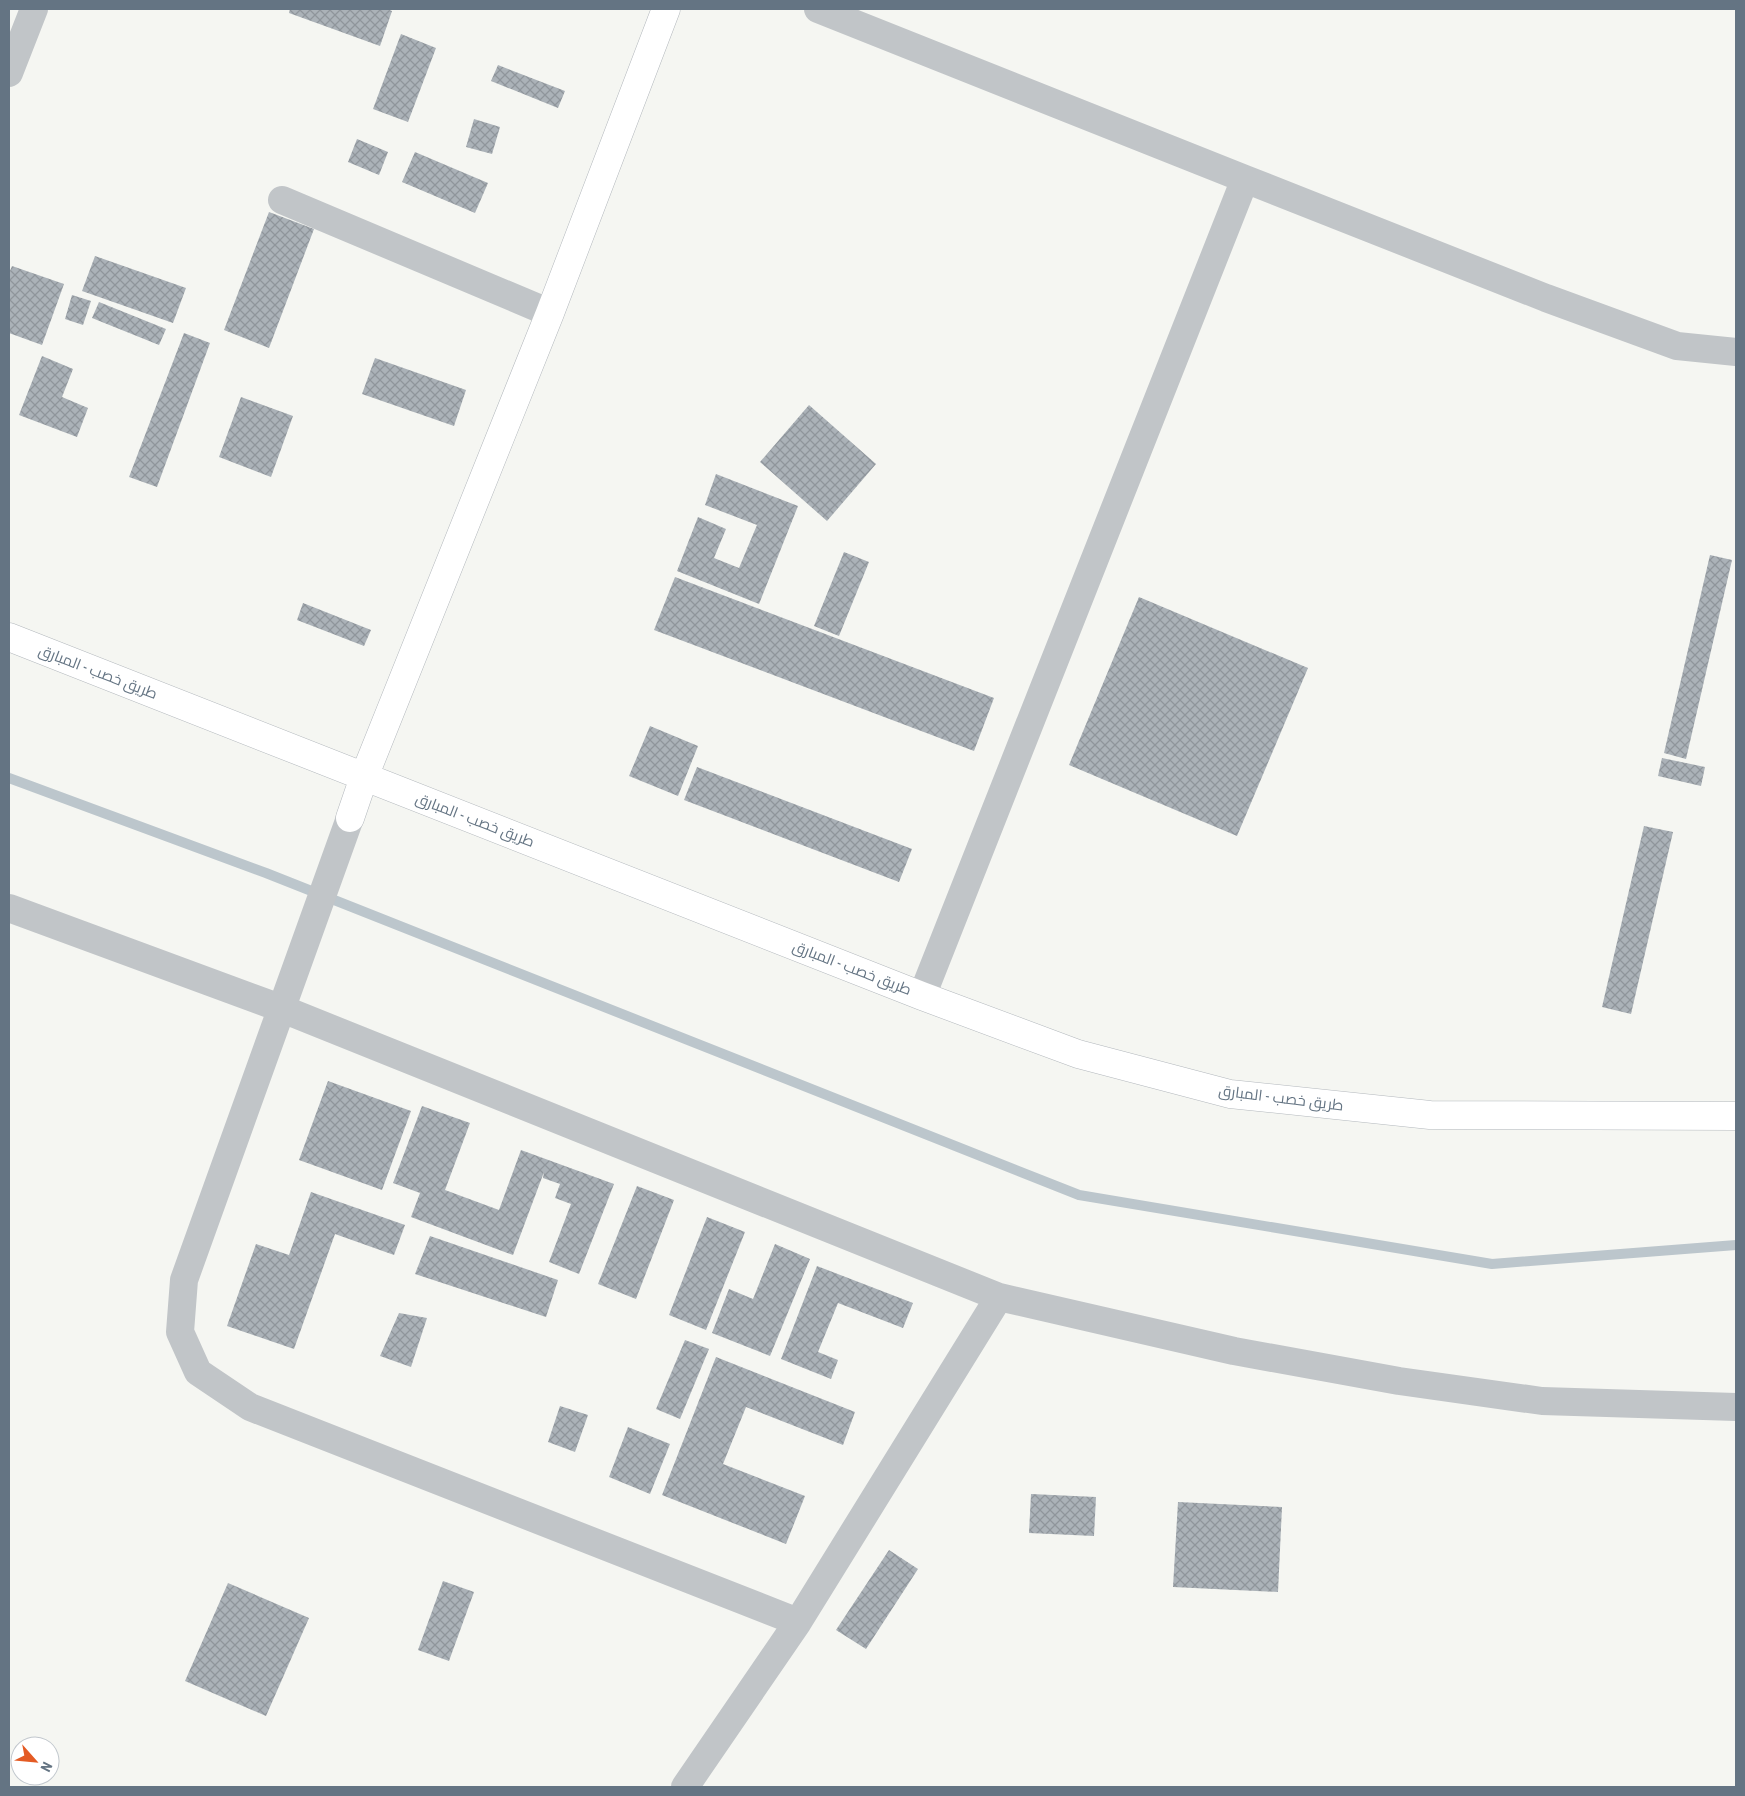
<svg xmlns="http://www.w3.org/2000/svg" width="1745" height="1796" font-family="'Roboto Condensed',Cairo,sans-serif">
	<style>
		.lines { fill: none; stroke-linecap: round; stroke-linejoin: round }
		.stream { stroke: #bcc6cc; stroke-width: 10 }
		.building { fill: url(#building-cross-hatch) }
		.secondary-casing { stroke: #b3b8bd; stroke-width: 29 }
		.street { stroke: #c1c5c8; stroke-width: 28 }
		.secondary { stroke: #fff; stroke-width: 28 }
		.labels { text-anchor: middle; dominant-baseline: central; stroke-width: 5; stroke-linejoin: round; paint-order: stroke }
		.street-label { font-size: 15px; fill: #647483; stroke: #fff }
	</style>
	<defs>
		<pattern id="building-cross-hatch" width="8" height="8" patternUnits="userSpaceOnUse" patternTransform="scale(1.25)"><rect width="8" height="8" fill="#abb2b8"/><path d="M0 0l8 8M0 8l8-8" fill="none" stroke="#8f959b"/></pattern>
	</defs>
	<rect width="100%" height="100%" fill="#f5f6f2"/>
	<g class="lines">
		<path class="stream" d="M 9,778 L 266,873 L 1079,1195 L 1492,1264 L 1736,1245"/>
	</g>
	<path class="building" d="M 290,9 L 387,9 L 392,11 L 380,46 L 289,13 Z
		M 401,34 L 436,48 L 408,122 L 373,109 Z
		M 498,65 L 565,91 L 558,108 L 491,81 Z
		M 474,119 L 500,127 L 492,154 L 466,147 Z
		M 357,139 L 388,152 L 379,175 L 348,162 Z
		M 415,152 L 488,183 L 475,213 L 402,182 Z
		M 269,212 L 314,229 L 269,348 L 224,330 Z
		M 95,256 L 186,288 L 173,323 L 82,291 Z
		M 12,266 L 64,284 L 42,345 L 9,333 L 9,273 Z
		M 72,295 L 91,301 L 83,325 L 65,319 Z
		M 99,302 L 166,329 L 159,345 L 92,318 Z
		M 184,333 L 210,343 L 157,487 L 129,477 Z
		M 42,356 L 73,369 L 62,397 L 88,408 L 77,437 L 19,415 Z
		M 375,358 L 466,390 L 454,426 L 362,394 Z
		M 241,397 L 293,416 L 271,477 L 219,457 Z
		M 809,405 L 876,464 L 827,521 L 760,462 Z
		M 716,474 L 798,506 L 759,604 L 677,571 L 698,517 L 726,529 L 714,558 L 739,568 L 757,525 L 705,505 Z
		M 844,552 L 869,562 L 839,636 L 814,626 Z
		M 1710,555 L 1732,560 L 1686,759 L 1664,753 Z
		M 675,577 L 994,698 L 974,751 L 654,630 Z
		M 1139,597 L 1308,668 L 1237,836 L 1069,765 Z
		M 303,603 L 371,630 L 364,646 L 297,620 Z
		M 650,726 L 698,746 L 678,796 L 629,776 Z
		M 1662,758 L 1705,767 L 1701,786 L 1658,776 Z
		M 697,767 L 912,849 L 899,882 L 684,800 Z
		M 1644,826 L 1673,832 L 1631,1014 L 1602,1007 Z
		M 328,1081 L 411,1111 L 382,1190 L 299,1160 Z
		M 422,1106 L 470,1123 L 445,1190 L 499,1210 L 521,1150 L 614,1184 L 579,1274 L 549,1262 L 571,1204 L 555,1198 L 560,1184 L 543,1178 L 544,1172 L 513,1255 L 411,1217 L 420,1193 L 393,1183 Z
		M 637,1186 L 674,1200 L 636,1299 L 598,1284 Z
		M 311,1192 L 405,1225 L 394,1255 L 335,1234 L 294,1349 L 227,1326 L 256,1244 L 289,1255 Z
		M 707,1217 L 745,1232 L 706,1330 L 669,1315 Z
		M 430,1236 L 558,1280 L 546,1317 L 415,1274 Z
		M 775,1244 L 810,1259 L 770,1356 L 712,1333 L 729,1289 L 753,1299 Z
		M 817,1266 L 913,1303 L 903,1328 L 838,1303 L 818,1352 L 838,1360 L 831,1379 L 781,1359 Z
		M 399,1313 L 427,1318 L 411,1367 L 380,1356 Z
		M 685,1340 L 709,1349 L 680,1419 L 656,1409 Z
		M 716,1357 L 855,1412 L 843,1445 L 746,1407 L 723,1464 L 805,1496 L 786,1544 L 662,1495 Z
		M 560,1406 L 588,1415 L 575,1452 L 548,1442 Z
		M 628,1427 L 670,1444 L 650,1494 L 609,1477 Z
		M 1031,1494 L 1096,1497 L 1094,1536 L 1029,1533 Z
		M 1178,1502 L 1282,1507 L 1278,1592 L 1173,1587 Z
		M 889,1550 L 918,1569 L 866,1649 L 836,1630 Z
		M 443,1581 L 474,1592 L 449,1661 L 418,1650 Z
		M 228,1583 L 309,1618 L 266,1716 L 185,1681 Z"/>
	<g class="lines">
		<g class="secondary-casing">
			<path id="secondary" d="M 9,637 L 922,996 L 1078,1054 L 1230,1094 L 1430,1115 L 1736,1116
				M 350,818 L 364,777 L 550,313 L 666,9"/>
		</g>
		<path class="street" d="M 818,9 L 1245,179
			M 9,73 L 34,9
			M 282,200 L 550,313
			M 350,818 L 184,1280 L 180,1332 L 198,1372 L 250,1407 L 798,1622
			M 9,908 L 280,1008 L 999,1297 L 1234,1351 L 1399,1381 L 1542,1401 L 1736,1407
			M 922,996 L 1245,179 L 1546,298 L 1677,346 L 1736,352
			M 685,1787 L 798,1622 L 999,1297"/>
		<use href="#secondary" class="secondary"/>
	</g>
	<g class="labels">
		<g class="street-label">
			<text transform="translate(98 672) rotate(21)">طريق خصب - المبارق</text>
			<text transform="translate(475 820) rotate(21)">طريق خصب - المبارق</text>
			<text transform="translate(852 968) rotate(21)">طريق خصب - المبارق</text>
			<text transform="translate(1281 1098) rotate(7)">طريق خصب - المبارق</text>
		</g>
	</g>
	<rect width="1745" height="1796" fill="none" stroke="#647483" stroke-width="20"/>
	<g transform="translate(35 1761) rotate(117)"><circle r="24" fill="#ffffff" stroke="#c1c7cd"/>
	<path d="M0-4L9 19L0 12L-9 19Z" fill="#e45b24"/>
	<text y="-8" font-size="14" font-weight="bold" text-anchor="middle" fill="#647483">N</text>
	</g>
</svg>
